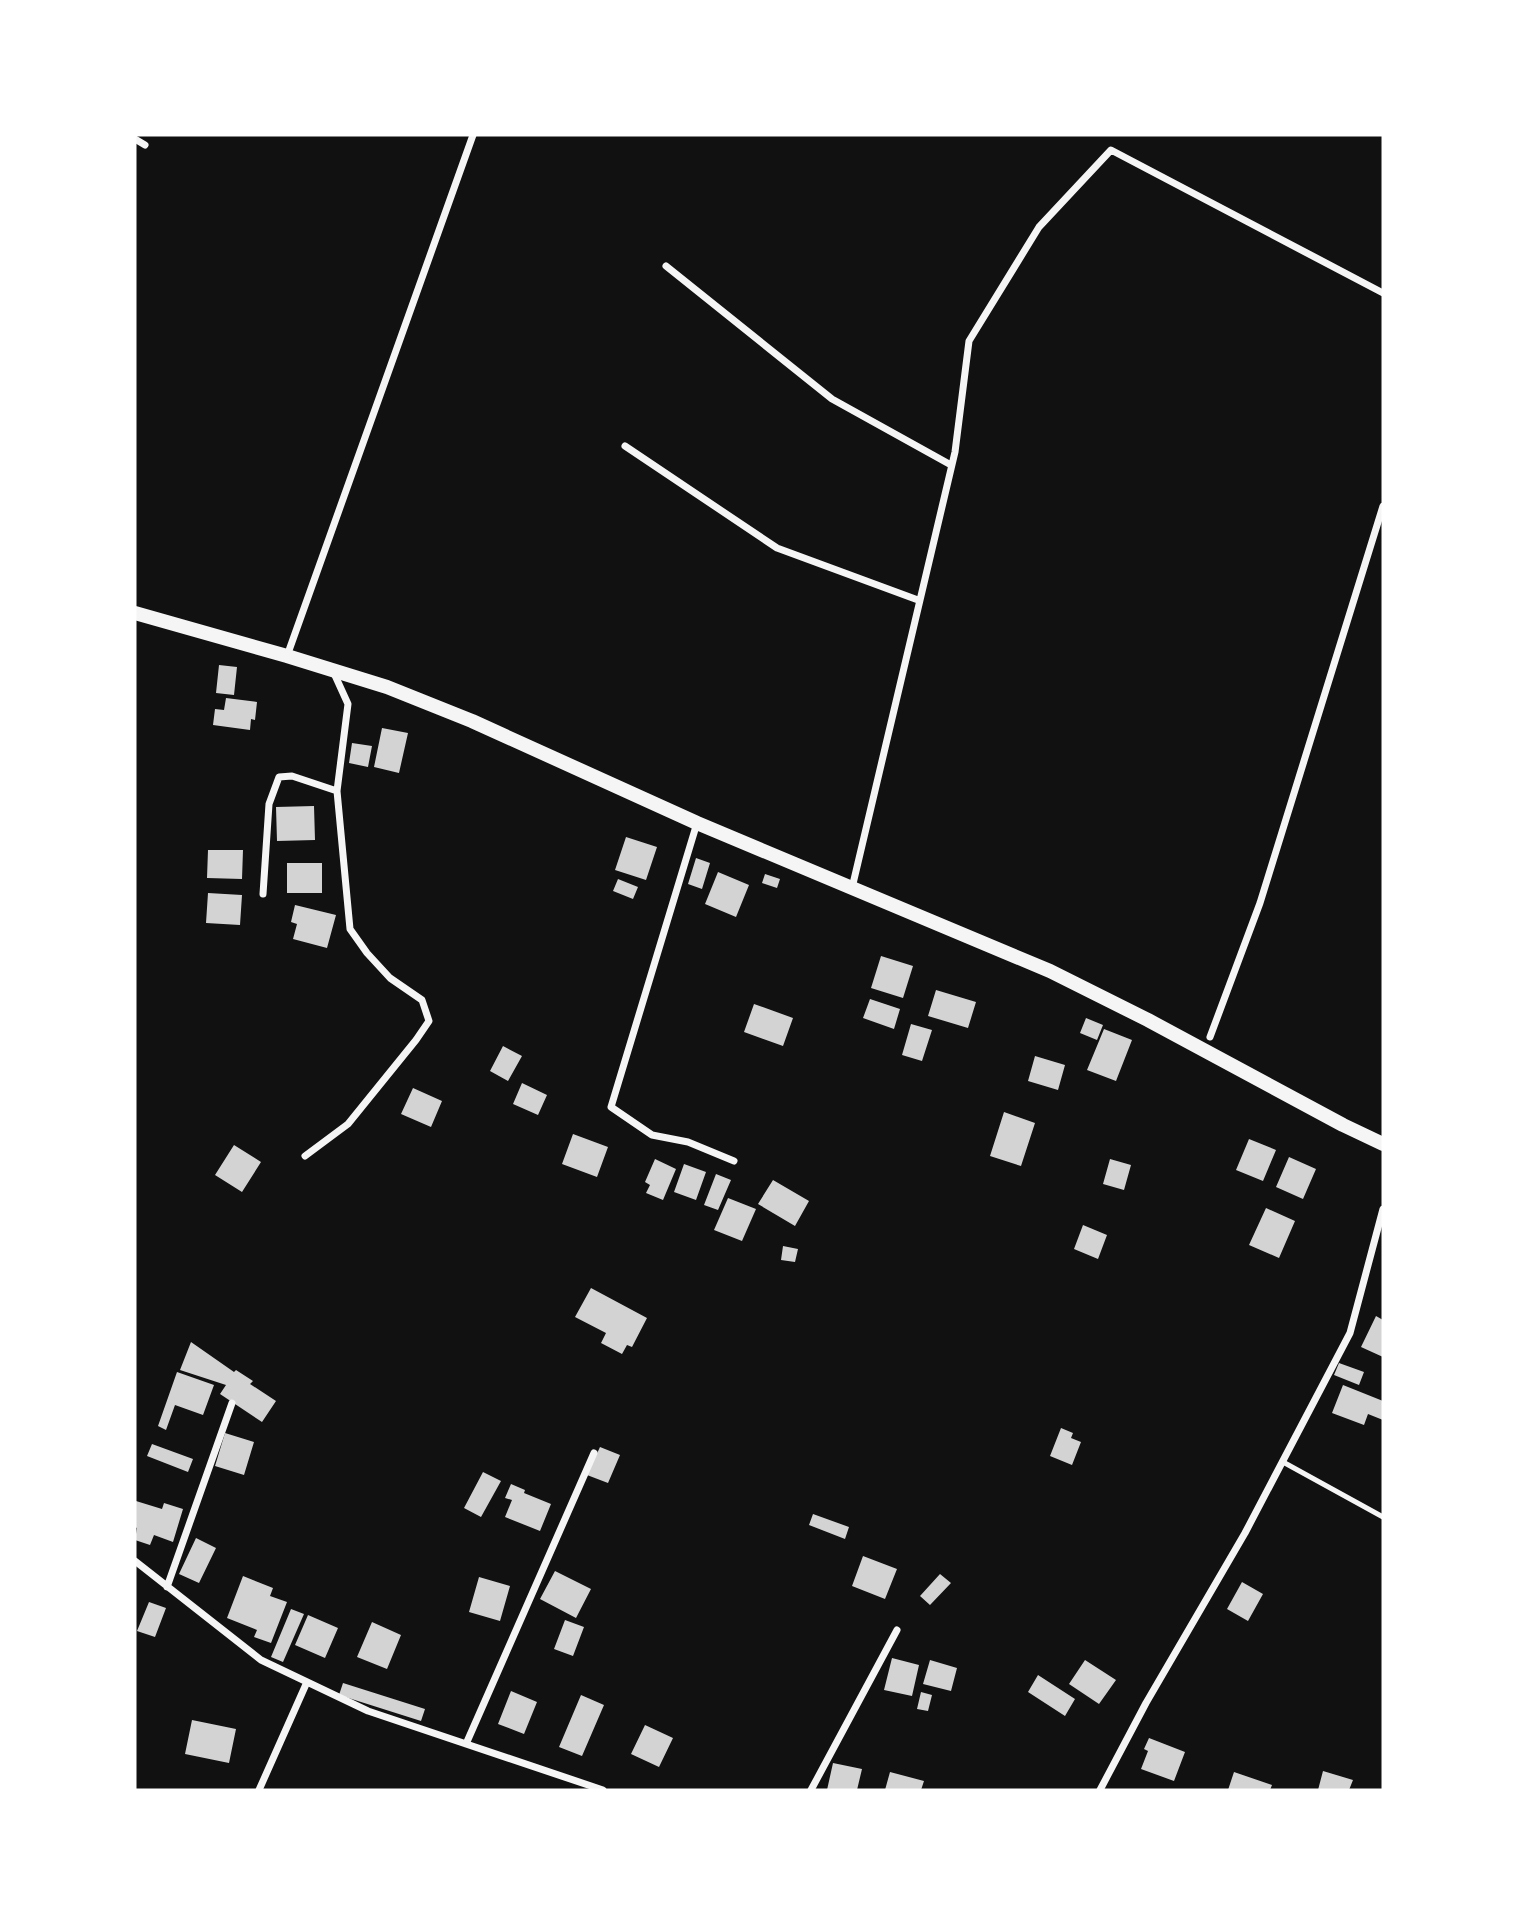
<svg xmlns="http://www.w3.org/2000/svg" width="1518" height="1925" font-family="'Alegreya Sans',sans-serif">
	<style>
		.building { fill: #d3d3d3 }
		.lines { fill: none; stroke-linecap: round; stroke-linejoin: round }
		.service { stroke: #f5f5f5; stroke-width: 5 }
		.minor { stroke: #f5f5f5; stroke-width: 7 }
		.secondary { stroke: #f5f5f5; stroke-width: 14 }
	</style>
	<rect width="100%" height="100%" fill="#111"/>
	<path class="building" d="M 219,665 L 237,667 L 234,695 L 216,693 Z
		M 226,698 L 257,702 L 255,720 L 251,719 L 250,730 L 213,725 L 215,709 L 224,710 Z
		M 382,728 L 408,733 L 399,773 L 374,767 Z
		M 352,743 L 372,746 L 368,767 L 349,763 Z
		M 314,806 L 315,840 L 277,841 L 276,807 Z
		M 626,837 L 657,847 L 646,880 L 615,870 Z
		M 208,850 L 243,850 L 242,879 L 207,878 Z
		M 696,858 L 710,863 L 702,889 L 688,884 Z
		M 287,863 L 322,863 L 322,893 L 287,893 Z
		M 718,872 L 749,885 L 736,917 L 705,904 Z
		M 765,874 L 780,879 L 777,888 L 762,883 Z
		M 618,879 L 638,887 L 633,899 L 613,891 Z
		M 208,893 L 242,895 L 240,925 L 206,923 Z
		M 295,905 L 336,915 L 327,948 L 293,939 L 297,924 L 291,922 Z
		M 881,956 L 913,966 L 903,998 L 871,988 Z
		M 936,990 L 976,1002 L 968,1028 L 928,1016 Z
		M 870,999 L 900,1009 L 894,1029 L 863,1018 Z
		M 754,1004 L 793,1018 L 783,1046 L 744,1032 Z
		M 1086,1018 L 1103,1025 L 1097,1040 L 1080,1033 Z
		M 911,1024 L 932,1030 L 922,1061 L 902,1055 Z
		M 1104,1029 L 1132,1040 L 1116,1081 L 1087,1070 Z
		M 503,1046 L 522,1056 L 508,1081 L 490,1071 Z
		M 1035,1056 L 1065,1065 L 1058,1090 L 1028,1081 Z
		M 522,1083 L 547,1095 L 538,1115 L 513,1104 Z
		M 413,1088 L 442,1101 L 431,1127 L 401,1114 Z
		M 1004,1112 L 1035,1123 L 1021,1166 L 990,1156 Z
		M 573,1134 L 608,1147 L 597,1177 L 562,1164 Z
		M 1249,1139 L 1276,1150 L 1263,1181 L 1236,1170 Z
		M 234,1145 L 261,1162 L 242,1192 L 215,1175 Z
		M 1289,1157 L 1316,1169 L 1303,1199 L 1276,1187 Z
		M 655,1159 L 676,1169 L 663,1200 L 646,1193 L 650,1185 L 645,1182 Z
		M 1110,1159 L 1131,1165 L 1124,1190 L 1103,1184 Z
		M 684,1164 L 706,1172 L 696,1200 L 674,1192 Z
		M 716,1174 L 731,1180 L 718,1210 L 704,1205 Z
		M 773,1180 L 809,1201 L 795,1226 L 758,1204 Z
		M 728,1198 L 756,1209 L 742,1241 L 714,1230 Z
		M 1266,1208 L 1295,1221 L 1279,1258 L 1249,1245 Z
		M 1083,1225 L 1107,1235 L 1098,1259 L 1074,1249 Z
		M 783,1246 L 798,1249 L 795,1262 L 781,1260 Z
		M 591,1288 L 647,1318 L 632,1347 L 627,1345 L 622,1354 L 601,1343 L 606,1333 L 575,1317 Z
		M 1376,1316 L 1383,1320 L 1383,1357 L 1361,1347 Z
		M 191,1342 L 234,1372 L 236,1370 L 253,1381 L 250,1384 L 276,1401 L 262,1422 L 220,1394 L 226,1385 L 180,1370 Z
		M 1339,1363 L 1364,1372 L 1359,1385 L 1334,1375 Z
		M 177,1372 L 214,1385 L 203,1415 L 175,1405 L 166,1430 L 158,1426 Z
		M 1343,1385 L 1383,1401 L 1383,1420 L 1368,1414 L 1364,1425 L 1332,1413 Z
		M 1061,1428 L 1073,1433 L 1071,1438 L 1081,1442 L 1072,1465 L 1050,1456 Z
		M 225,1433 L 254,1442 L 244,1475 L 215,1466 Z
		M 152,1444 L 193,1459 L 188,1472 L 147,1456 Z
		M 600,1447 L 620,1455 L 608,1483 L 587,1475 Z
		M 483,1472 L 501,1481 L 481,1517 L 464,1508 Z
		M 511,1484 L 525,1490 L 524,1493 L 551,1504 L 540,1531 L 505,1517 L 512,1500 L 505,1498 Z
		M 136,1501 L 162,1509 L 164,1503 L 183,1509 L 173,1542 L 154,1535 L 150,1545 L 135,1540 L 137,1528 L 135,1527 Z
		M 813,1514 L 849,1527 L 845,1539 L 809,1525 Z
		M 196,1538 L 216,1548 L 199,1583 L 179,1574 Z
		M 863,1556 L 897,1569 L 885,1599 L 852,1586 Z
		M 555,1571 L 591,1589 L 576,1618 L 540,1599 Z
		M 940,1574 L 951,1583 L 930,1605 L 920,1596 Z
		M 243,1576 L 273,1588 L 270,1596 L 287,1602 L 271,1643 L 254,1637 L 257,1630 L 227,1618 Z
		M 479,1577 L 510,1586 L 500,1621 L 469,1612 Z
		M 1242,1582 L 1263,1594 L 1248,1621 L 1227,1609 Z
		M 149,1602 L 166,1608 L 155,1637 L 137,1631 Z
		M 291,1609 L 304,1614 L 283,1662 L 271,1657 Z
		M 308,1615 L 338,1628 L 325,1658 L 295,1645 Z
		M 565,1620 L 584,1627 L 573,1656 L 554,1649 Z
		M 372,1622 L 401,1635 L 387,1669 L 357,1657 Z
		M 892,1658 L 919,1665 L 912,1696 L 884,1690 Z
		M 930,1660 L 957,1668 L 951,1691 L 923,1684 Z
		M 1085,1660 L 1116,1680 L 1099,1704 L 1069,1684 Z
		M 1038,1675 L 1075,1699 L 1065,1716 L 1028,1692 Z
		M 343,1683 L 425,1709 L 421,1721 L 339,1695 Z
		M 511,1691 L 537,1702 L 524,1734 L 498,1724 Z
		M 921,1692 L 932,1695 L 928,1711 L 917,1709 Z
		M 581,1695 L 604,1705 L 582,1756 L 559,1747 Z
		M 192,1720 L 236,1729 L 229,1763 L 185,1754 Z
		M 645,1725 L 673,1738 L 659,1767 L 631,1754 Z
		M 1149,1738 L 1185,1752 L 1174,1781 L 1141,1769 L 1148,1751 L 1144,1749 Z
		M 833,1763 L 862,1769 L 857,1790 L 827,1790 Z
		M 1323,1771 L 1353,1780 L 1349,1790 L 1318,1790 Z
		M 890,1772 L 924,1781 L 921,1790 L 885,1790 Z
		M 1234,1772 L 1272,1785 L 1270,1790 L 1228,1790 Z"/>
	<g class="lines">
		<path class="service" d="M 1283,1462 L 1383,1517"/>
		<path class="minor" d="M 135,139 L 145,145
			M 666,266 L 832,399 L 951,465
			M 625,446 L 777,548 L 918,600
			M 287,656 L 473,135
			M 697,823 L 611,1107 L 652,1135 L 688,1142 L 734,1161
			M 852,888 L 955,452 L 969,341 L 1039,227 L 1111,150 L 1383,293
			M 263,894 L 269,804 L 279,777 L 292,776 L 337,791
			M 1210,1037 L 1260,903 L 1383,506
			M 305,1156 L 348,1124 L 416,1040 L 429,1021 L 422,1000 L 390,978 L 367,953 L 350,929 L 337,791 L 348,704 L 333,671
			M 135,1561 L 261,1660 L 368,1711 L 603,1790
			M 167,1587 L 232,1403
			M 466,1744 L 594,1453
			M 259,1790 L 307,1682
			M 811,1790 L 897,1630
			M 1100,1790 L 1146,1703 L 1245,1533 L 1350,1333 L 1383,1209"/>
		<path class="secondary" d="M 135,613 L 287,656 L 387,687 L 472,721 L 697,823 L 1050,971 L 1148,1020 L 1343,1125 L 1383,1144"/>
	</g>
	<rect width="1518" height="1925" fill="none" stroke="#ffffff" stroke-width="273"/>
</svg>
